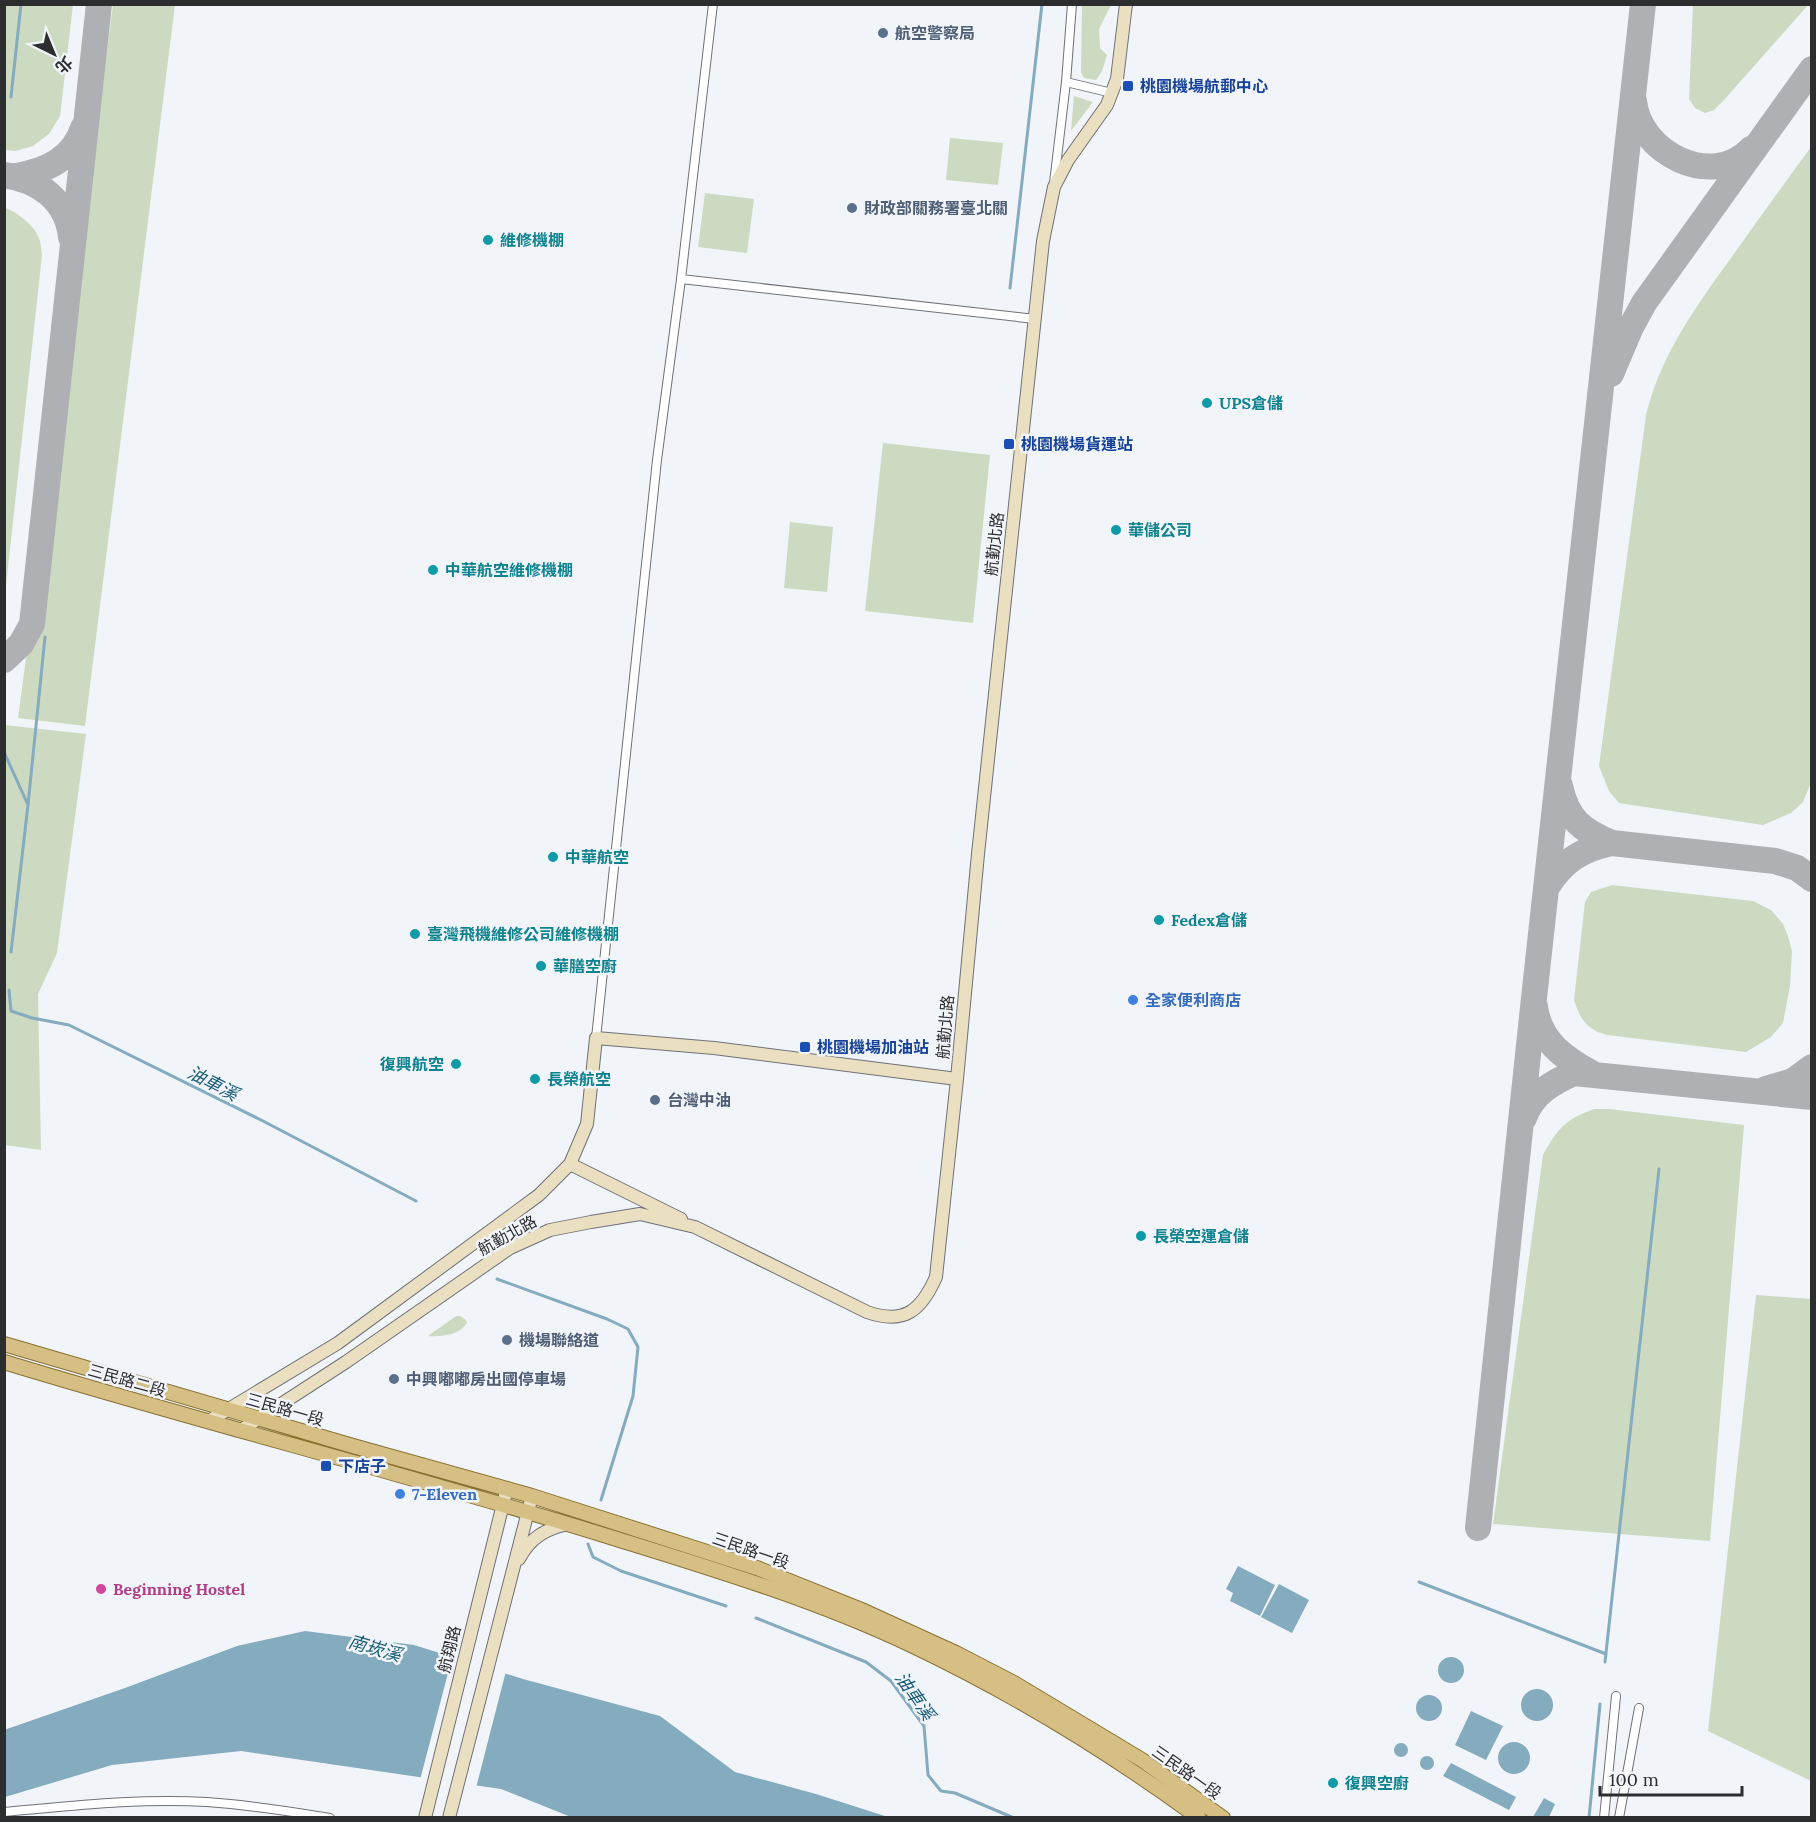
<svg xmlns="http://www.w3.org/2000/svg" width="1816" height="1822" font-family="Lora,'Noto Sans TC',serif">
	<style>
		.green { fill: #cddac2 }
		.water { fill: #85abbe }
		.pier { fill: #f1f4f9 }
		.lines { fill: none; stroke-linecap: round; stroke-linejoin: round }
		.stream { stroke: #85abbe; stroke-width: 3 }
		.taxiway { stroke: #aeb0b4; stroke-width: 26 }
		.street-casing { stroke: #6e7176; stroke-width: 10 }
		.secondary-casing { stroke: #6e7176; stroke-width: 14 }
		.primary-casing { stroke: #897132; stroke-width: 16 }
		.street { stroke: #fff; stroke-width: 8 }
		.secondary { stroke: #ebdfc2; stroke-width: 12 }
		.primary { stroke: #d6bf85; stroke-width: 14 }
		.service-dot { fill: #5c6f8a; stroke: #f1f4f9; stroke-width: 2 }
		.transit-dot { fill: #1a4fb4; stroke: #f1f4f9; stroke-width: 2 }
		.culture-dot { fill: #0f9aa8; stroke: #f1f4f9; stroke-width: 2 }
		.shop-dot { fill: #3f7fe0; stroke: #f1f4f9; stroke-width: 2 }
		.hotel-dot { fill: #d1479c; stroke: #f1f4f9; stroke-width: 2 }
		.labels { text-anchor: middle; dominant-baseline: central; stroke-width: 5; stroke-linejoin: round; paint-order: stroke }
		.service-label { font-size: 16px; font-weight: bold; fill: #4e5e75; stroke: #f1f4f9; text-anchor: start }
		.transit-label { font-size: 16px; font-weight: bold; fill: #164399; stroke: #f1f4f9; text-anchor: start }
		.culture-label { font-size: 16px; font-weight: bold; fill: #0d838f; stroke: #f1f4f9; text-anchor: start }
		.street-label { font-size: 16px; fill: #2c2d2f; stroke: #f1f4f9 }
		.shop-label { font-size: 16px; font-weight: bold; fill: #366cbe; stroke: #f1f4f9; text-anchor: start }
		.hotel-label { font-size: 16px; font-weight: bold; fill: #b23c85; stroke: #f1f4f9; text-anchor: start }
		.water-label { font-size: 18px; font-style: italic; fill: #195c78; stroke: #f1f4f9 }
	</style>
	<rect width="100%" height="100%" fill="#f1f4f9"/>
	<path class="green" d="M 5,4 L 73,5 L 60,116 L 49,134 L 33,146 L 16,151 L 5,150 Z
		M 113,5 L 175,5 L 85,726 L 18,718 Z
		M 1082,5 L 1111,5 L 1099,29 L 1100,48 L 1107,55 L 1102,71 L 1096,80 L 1084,78 L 1081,72 Z
		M 1693,5 L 1693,4 L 1808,5 L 1724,100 L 1714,110 L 1705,113 L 1695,108 L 1689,99 Z
		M 1074,96 L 1093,102 L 1071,131 Z
		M 950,138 L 1003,143 L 998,185 L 946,180 Z
		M 1811,147 L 1812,768 L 1810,785 L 1803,802 L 1791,813 L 1763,825 L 1619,803 L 1609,791 L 1599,766 L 1646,415 C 1661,353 1699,302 1736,251 C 1761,216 1786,181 1811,147 Z
		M 705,193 L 754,199 L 747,253 L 698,247 Z
		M 5,208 C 15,211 34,225 38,236 C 41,241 41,249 42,255 L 5,595 Z
		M 883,443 L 990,455 L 973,623 L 865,611 Z
		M 790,522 L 833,527 L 827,592 L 784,588 Z
		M 5,725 L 86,734 L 57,953 L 38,994 L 41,1150 L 5,1145 Z
		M 1612,885 L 1753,901 L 1771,910 L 1783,924 L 1788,936 L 1792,951 L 1790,986 L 1783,1023 L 1771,1037 L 1746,1052 L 1607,1035 C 1587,1030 1580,1019 1574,1000 L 1585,902 L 1591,892 Z
		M 1594,1109 L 1609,1109 L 1744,1125 L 1710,1541 L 1493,1524 L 1543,1155 C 1557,1129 1566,1119 1594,1109 Z
		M 1756,1295 L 1811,1299 L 1811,1781 L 1708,1731 Z
		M 456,1316 L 460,1316 L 466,1320 L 467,1323 C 460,1335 441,1337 428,1336 Z"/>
	<path class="water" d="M 1238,1566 L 1275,1585 L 1260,1616 L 1230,1601 L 1233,1593 L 1226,1589 Z
		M 1279,1584 L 1309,1600 L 1292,1633 L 1261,1617 Z
		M 305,1631 L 414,1645 L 523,1679 L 660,1716 L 735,1772 L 816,1794 L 888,1817 L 571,1817 L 501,1789 L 241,1751 L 112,1765 L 5,1797 L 4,1730 L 125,1688 L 237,1646 Z
		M1438 1670a13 13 0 1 1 26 0a13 13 0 1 1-26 0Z
		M1521 1705a16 16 0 1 1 32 0a16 16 0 1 1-32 0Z
		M1416 1708a13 13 0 1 1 26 0a13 13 0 1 1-26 0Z
		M 1471,1711 L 1503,1726 L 1486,1760 L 1455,1745 Z
		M1498 1758a16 16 0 1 1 32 0a16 16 0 1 1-32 0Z
		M1394 1750a7 7 0 1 1 14 0a7 7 0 1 1-14 0Z
		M1420 1763a7 7 0 1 1 14 0a7 7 0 1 1-14 0Z
		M 1451,1763 L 1516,1797 L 1509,1810 L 1443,1776 Z
		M 1544,1798 L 1555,1804 L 1549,1817 L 1533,1817 Z"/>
	<path class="pier" d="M 453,1654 L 506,1671 L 476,1788 L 420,1780 Z"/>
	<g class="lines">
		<path class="stream" d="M 11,97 L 21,4
			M 1010,288 L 1042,4
			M 4,752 L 28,805 L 11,952
			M 28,805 L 45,637
			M 9,990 L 11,1011 L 32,1018 L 69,1025 L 263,1121 L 416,1201
			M 497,1279 L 607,1319 L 628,1329 L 638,1347 L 633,1396 L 601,1500
			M 588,1544 L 593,1557 L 621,1571 L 726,1606
			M 1419,1582 L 1606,1654
			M 756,1618 L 866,1662 L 891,1681 L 924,1726 L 928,1775 L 941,1791 L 955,1793 L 1014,1818
			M 1605,1662 L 1659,1169
			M 1589,1818 L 1600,1704"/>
		<path class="taxiway" d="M 1634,101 C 1639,153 1712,190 1751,149
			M 4,175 C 40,180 67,201 71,237
			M 16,176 C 46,171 73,159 83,128
			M 1611,374 L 1631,327 L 1644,303 L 1812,69
			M 4,660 L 21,644 L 32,624 L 99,4
			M 1560,786 C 1567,819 1582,831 1612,843 L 1775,861 L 1797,868 L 1812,879
			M 1547,887 C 1563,861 1582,849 1612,843
			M 1535,1007 C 1540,1042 1564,1058 1593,1074
			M 1766,1089 L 1793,1081 L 1812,1067
			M 1524,1118 C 1532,1094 1553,1082 1574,1073 L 1812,1097
			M 1478,1528 L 1534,998 L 1643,4"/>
		<g class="street-casing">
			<path id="street" d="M 1066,82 L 1112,93
				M 1054,183 L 1066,82 L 1072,4
				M 681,279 L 1035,319
				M 596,1038 L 657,460 L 681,279 L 713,4
				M 4,1812 C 72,1806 139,1798 207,1802 C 248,1805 289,1811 330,1818
				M 1604,1818 L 1616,1696
				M 1619,1818 L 1639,1708"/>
		</g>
		<g class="secondary-casing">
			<path id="secondary" d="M 570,1164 L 681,1219
				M 209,1421 L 338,1343 L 539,1195 L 570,1164 L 587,1124 L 596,1038 L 714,1048 L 957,1079
				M 241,1430 L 346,1362 L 510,1248 L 550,1230 L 591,1222 L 640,1214 L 695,1227 L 867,1312 C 904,1325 921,1311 936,1277 L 957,1079 L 978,854 L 1043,241 L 1054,187 L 1068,160 L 1107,105 L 1117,79 L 1126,4
				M 519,1559 C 530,1538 545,1529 568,1524
				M 425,1818 L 507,1488
				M 449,1818 L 532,1496"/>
		</g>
		<g class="primary-casing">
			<path id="primary" d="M 4,1344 L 353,1446 L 532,1496 L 757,1568 L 864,1611 L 956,1653 L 1014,1683 L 1142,1760 L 1223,1818
				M 4,1362 C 204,1423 407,1474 607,1536 C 710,1568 814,1599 911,1645 C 1012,1693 1109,1752 1199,1818"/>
		</g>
		<use href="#street" class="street"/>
		<use href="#secondary" class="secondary"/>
		<use href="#primary" class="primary"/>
	</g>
	<g class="service-dot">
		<circle cx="883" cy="33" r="6"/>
		<circle cx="852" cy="208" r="6"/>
		<circle cx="655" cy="1100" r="6"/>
		<circle cx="507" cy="1340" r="6"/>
		<circle cx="394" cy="1379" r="6"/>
	</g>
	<g class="transit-dot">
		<rect x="1122" y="80" width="12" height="12" rx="3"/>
		<rect x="1003" y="438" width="12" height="12" rx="3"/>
		<rect x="799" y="1041" width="12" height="12" rx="3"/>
		<rect x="320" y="1460" width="12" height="12" rx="3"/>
	</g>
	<g class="culture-dot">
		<circle cx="488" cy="240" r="6"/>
		<circle cx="1207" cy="403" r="6"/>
		<circle cx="1116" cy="530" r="6"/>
		<circle cx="433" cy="570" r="6"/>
		<circle cx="553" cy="857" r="6"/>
		<circle cx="1159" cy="920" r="6"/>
		<circle cx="415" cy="934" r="6"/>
		<circle cx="541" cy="966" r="6"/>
		<circle cx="456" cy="1064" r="6"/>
		<circle cx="535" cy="1079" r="6"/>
		<circle cx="1141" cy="1236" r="6"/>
		<circle cx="1333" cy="1783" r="6"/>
	</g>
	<g class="shop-dot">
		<circle cx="1133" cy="1000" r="6"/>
		<circle cx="400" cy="1494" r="6"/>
	</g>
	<circle class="hotel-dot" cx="101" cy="1589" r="6"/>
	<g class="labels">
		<g class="service-label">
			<text x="895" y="33">航空警察局</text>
			<text x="864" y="208">財政部關務署臺北關</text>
			<text x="667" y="1100">台灣中油</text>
			<text x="519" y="1340">機場聯絡道</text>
			<text x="406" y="1379">中興嘟嘟房出國停車場</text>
		</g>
		<g class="transit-label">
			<text x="1140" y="86">桃園機場航郵中心</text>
			<text x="1021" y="444">桃園機場貨運站</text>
			<text x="817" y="1047">桃園機場加油站</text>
			<text x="338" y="1466">下店子</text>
		</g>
		<g class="culture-label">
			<text x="500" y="240">維修機棚</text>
			<text x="1219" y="403">UPS倉儲</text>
			<text x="1128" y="530">華儲公司</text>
			<text x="445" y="570">中華航空維修機棚</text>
			<text x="565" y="857">中華航空</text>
			<text x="1171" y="920">Fedex倉儲</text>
			<text x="427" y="934">臺灣飛機維修公司維修機棚</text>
			<text x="553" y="966">華膳空廚</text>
			<text x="444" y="1064" text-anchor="end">復興航空</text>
			<text x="547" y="1079">長榮航空</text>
			<text x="1153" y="1236">長榮空運倉儲</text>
			<text x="1345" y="1783">復興空廚</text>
		</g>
		<g class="street-label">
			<text transform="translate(994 544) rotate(-84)">航勤北路</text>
			<text transform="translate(945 1027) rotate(-85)">航勤北路</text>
			<text transform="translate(507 1235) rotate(-29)">航勤北路</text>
			<text transform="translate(127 1380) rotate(16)">三民路二段</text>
			<text transform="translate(285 1409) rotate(16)">三民路一段</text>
			<text transform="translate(751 1550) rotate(19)">三民路一段</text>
			<text transform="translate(449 1649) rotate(-76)">航翔路</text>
			<text transform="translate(1187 1772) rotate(35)">三民路一段</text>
		</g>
		<g class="shop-label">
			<text x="1145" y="1000">全家便利商店</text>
			<text x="412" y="1494">7-Eleven</text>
		</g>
		<g class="hotel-label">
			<text x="113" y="1589">Beginning Hostel</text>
		</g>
		<g class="water-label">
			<text transform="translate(213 1083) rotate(27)">油車溪</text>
			<text transform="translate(375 1648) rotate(16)">南崁溪</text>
			<text transform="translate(915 1696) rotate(55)">油車溪</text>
		</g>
	</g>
	<rect width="1816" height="1822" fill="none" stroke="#2c2d2f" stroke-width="12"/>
	<g transform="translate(54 54) rotate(137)" stroke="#f1f4f9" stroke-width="4.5" paint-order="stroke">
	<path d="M0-4.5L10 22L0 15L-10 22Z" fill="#2c2d2f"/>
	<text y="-9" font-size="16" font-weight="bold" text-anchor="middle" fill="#2c2d2f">北</text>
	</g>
	<path d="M1600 1786v9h142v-9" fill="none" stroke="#2c2d2f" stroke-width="3"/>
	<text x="1609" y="1786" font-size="18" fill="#2c2d2f" stroke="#f1f4f9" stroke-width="4.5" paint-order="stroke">100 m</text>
</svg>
